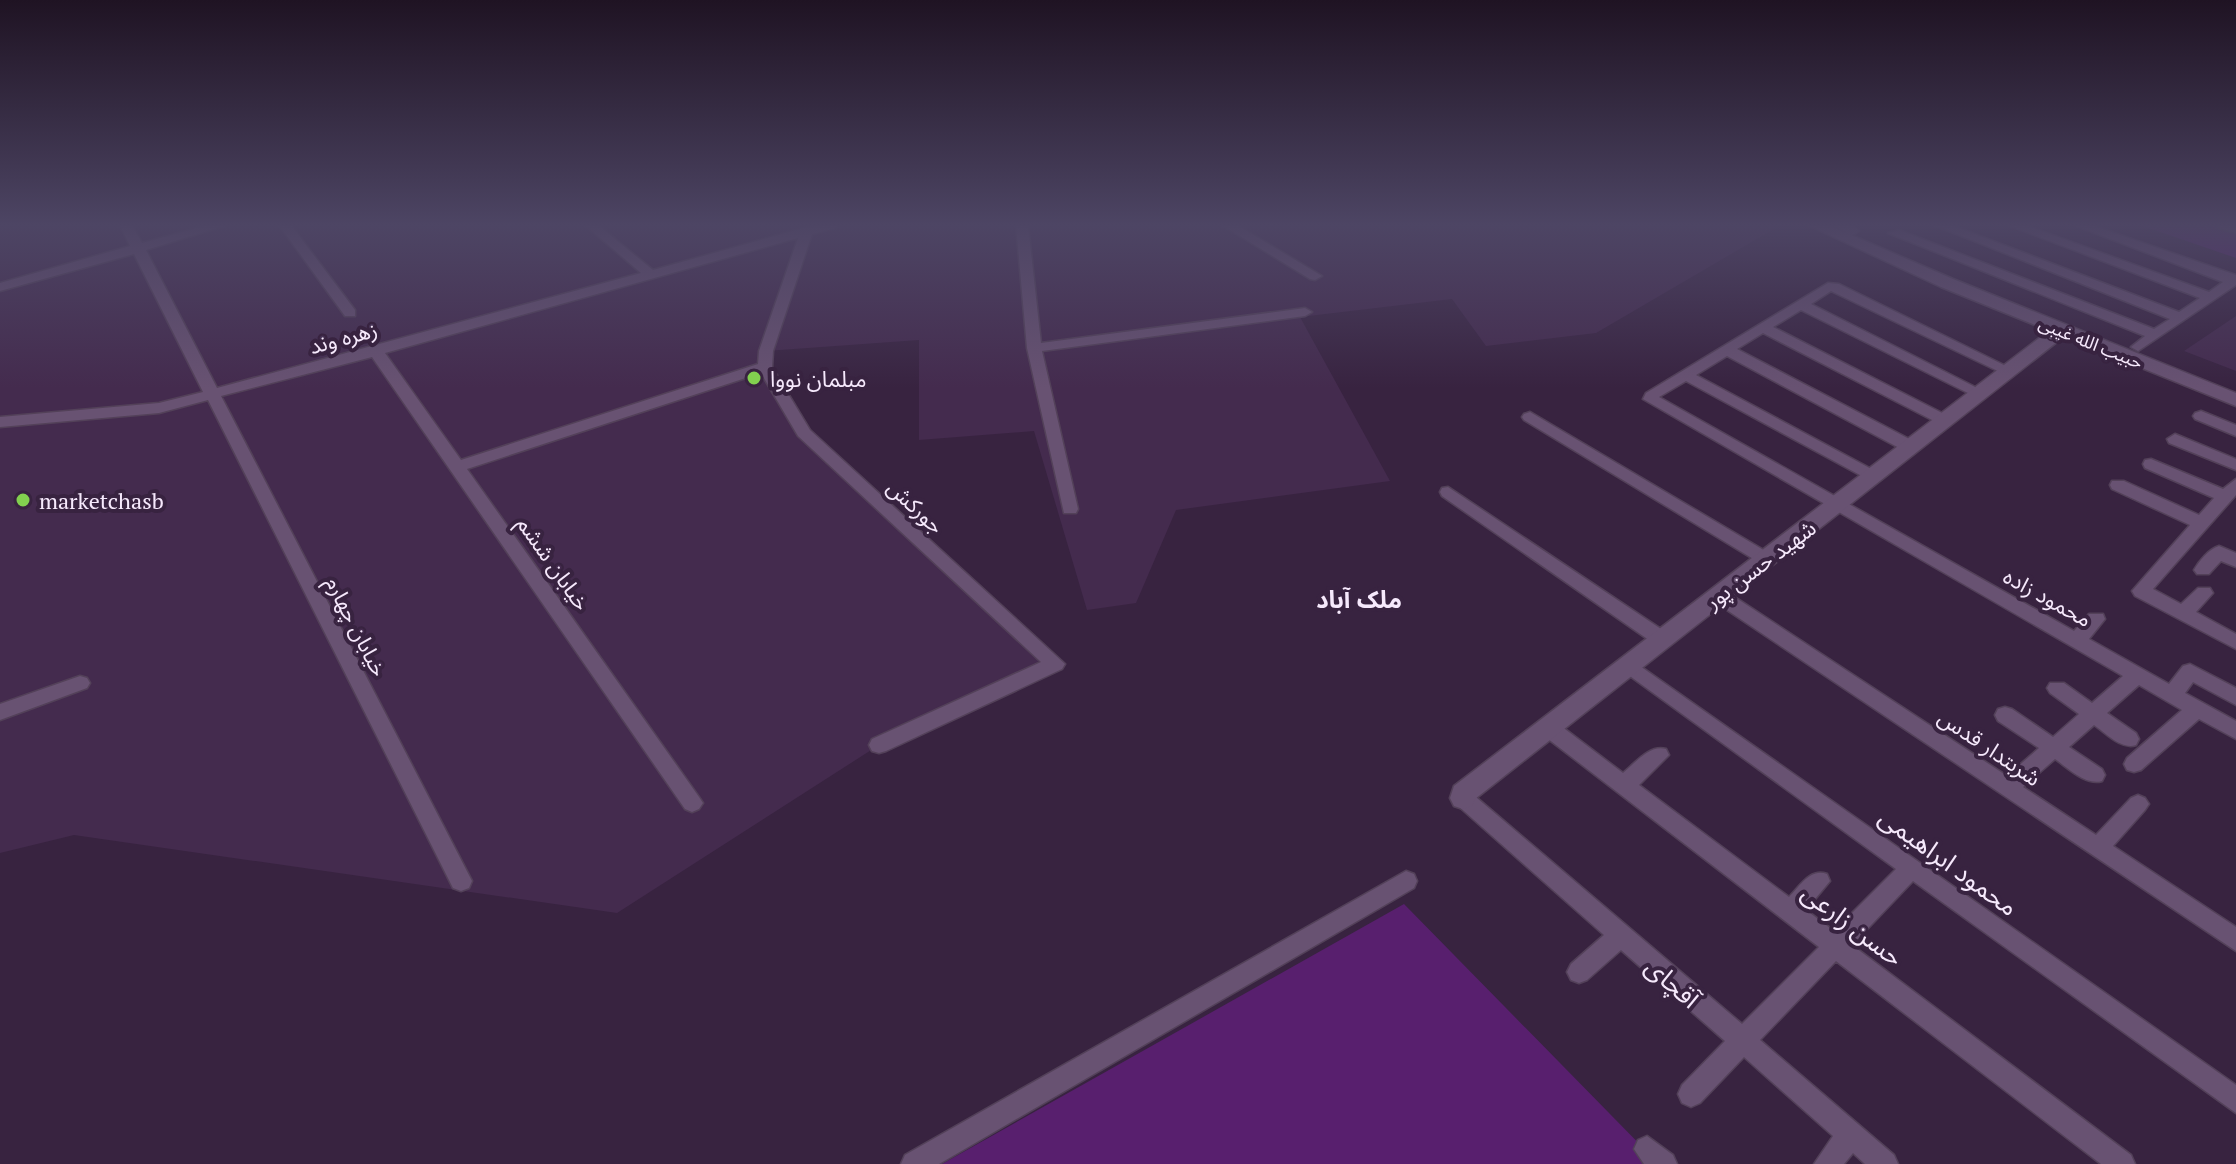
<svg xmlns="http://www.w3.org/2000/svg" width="2236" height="1164" font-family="'PT Serif','Noto Sans Arabic',serif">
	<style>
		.built { fill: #442b4e }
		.green { fill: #581f6e }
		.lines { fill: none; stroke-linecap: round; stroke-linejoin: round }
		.minor-casing { stroke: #534159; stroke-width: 3 }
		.tertiary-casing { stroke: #534159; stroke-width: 3 }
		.secondary-casing { stroke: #534159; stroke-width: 3 }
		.minor { fill: #685272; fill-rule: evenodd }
		.tertiary { fill: #685272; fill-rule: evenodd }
		.secondary { fill: #685272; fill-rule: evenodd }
		.poi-dot { fill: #82d04f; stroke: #382340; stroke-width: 3 }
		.labels { text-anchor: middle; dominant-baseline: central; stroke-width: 8; stroke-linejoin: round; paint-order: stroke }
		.far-street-label { font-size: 18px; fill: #f6e9fc; stroke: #382340 }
		.street-label { font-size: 22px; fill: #f6e9fc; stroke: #382340 }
		.poi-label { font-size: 22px; fill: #f6e9fc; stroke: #382340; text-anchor: start }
		.neighbourhood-label { font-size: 24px; font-weight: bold; fill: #f6e9fc; stroke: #382340 }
		.near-street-label { font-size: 26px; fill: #f6e9fc; stroke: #382340 }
	</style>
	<rect width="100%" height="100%" fill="#382340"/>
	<path class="built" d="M 0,225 L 1777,225 L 1779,226 L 1596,333 L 1486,346 L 1452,299 L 1300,317 L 1390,481 L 1176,510 L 1136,603 L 1087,610 L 1034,431 L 919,440 L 919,340 L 766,351 L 765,367 L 804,433 L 1055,664 L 879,745 L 617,913 L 74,835 L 0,853 Z
		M 2236,316 L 2236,371 L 2184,351 Z"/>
	<path class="green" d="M 2140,225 L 2212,225 L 2236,233 L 2236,258 Z
		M 1404,904 L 1659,1164 L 942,1164 Z"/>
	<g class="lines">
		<g class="minor-casing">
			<path id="minor" d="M 120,225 L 132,225 L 142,243 L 208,225 L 227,225 L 146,250 L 217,388 L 641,273 L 585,225 L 598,225 L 653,270 L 807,227 L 837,225 L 836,228 L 812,234 L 773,351 L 772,367 L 810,430 L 1065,664 L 1062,669 L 886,751 L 879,753 L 872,751 L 869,745 L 872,739 L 1041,662 L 798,436 L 761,373 L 467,469 L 699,797 L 703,803 L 699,809 L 692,812 L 685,809 L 372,357 L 221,396 L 472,881 L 469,888 L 461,891 L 453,888 L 208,400 L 159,413 L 0,427 L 0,417 L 159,403 L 203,392 L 134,254 L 0,291 L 0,283 L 130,246 ZM 798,238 L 759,351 L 758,364 L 461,460 L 385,353 Z
				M 279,225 L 291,225 L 355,310 L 355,316 L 345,316 Z
				M 1016,225 L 1028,225 L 1041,343 L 1305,308 L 1312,312 L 1305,316 L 1042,351 L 1078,509 L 1076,513 L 1064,513 L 1027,348 Z
				M 1222,225 L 1237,225 L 1322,276 L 1315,280 L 1310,279 Z
				M 1934,225 L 1951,225 L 2179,312 L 2200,298 L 2008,225 L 2025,225 L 2209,292 L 2223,282 L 2074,225 L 2091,225 L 2236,275 L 2236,285 L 2138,351 L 2131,347 L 2145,336 L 1888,233 L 1899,230 L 2154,329 L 2170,319 Z
				M 2218,225 L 2236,225 L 2236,233 L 2219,228 Z
				M 1828,283 L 1839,284 L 2014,370 L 2012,373 L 2002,373 L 1831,291 L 1811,304 L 1987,393 L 1979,398 L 1974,396 L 1801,310 L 1773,327 L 1950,417 L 1952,420 L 1950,423 L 1938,423 L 1763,333 L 1737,349 L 1915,442 L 1917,446 L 1915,450 L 1903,450 L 1727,356 L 1696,375 L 1877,472 L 1879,476 L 1877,480 L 1871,481 L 1686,381 L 1659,397 L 2074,631 L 2089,614 L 2103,614 L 2105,619 L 2089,639 L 2169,684 L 2183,666 L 2190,664 L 2236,688 L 2236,705 L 2193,682 L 2185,693 L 2236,721 L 2236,739 L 2199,719 L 2141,770 L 2134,772 L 2127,770 L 2124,764 L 2127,758 L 2182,710 L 2139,685 L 2107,713 L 2136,733 L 2139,739 L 2136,745 C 2121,750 2106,733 2094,725 L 2069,747 L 2102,769 L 2105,775 L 2102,781 C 2086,786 2068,768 2055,759 L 2023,787 L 2096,835 L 2131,798 L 2138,795 L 2145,798 L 2149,804 L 2145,810 L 2113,846 L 2236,927 L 2236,951 L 1712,600 L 1709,595 L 1712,590 L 1724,590 L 2007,776 L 2039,748 L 1998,721 L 1995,715 L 1998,709 L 2005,707 L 2012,709 L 2053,737 L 2079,714 L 2050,693 L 2047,688 L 2050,683 L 2064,683 L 2092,703 L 2123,676 L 1643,399 L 1646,393 Z
				M 2201,411 L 2236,425 L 2236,436 L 2195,419 L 2193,416 L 2195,413 Z
				M 1530,412 L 1772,555 L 1775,559 L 1772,563 L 1760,563 L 1524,420 L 1522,417 L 1524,414 Z
				M 2175,434 L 2236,459 L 2236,470 L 2169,443 L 2167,439 Z
				M 2151,459 L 2223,489 L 2236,479 L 2236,495 L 2153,589 L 2181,604 L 2198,588 L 2210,588 L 2213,593 L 2196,612 L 2236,634 L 2236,649 L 2135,596 L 2132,591 L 2190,525 L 2112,489 L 2110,485 L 2112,481 L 2124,481 L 2199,515 L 2214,498 L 2145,468 L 2143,464 L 2145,460 Z
				M 1448,487 L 1670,635 L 1672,640 L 1670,645 L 1656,645 L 1442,496 L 1440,492 L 1442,488 Z
				M 2219,546 L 2236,553 L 2236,567 L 2221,561 L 2209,574 L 2197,574 L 2194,570 C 2199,561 2209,549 2219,546 Z
				M 1630,659 L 2236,1085 L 2236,1113 L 1913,881 L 1852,945 L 2131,1155 L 2135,1164 L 2101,1164 L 1836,961 L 1760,1040 L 1894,1155 L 1898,1164 L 1865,1164 L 1853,1153 L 1844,1164 L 1814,1164 L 1833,1136 L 1744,1057 L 1700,1103 L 1691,1107 L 1682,1103 L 1678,1094 L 1682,1085 L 1725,1041 L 1621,950 L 1587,980 L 1579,983 L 1571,980 L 1567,972 L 1571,964 L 1604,935 L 1456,804 L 1452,798 L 1456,792 L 1463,789 L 1470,792 L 1742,1024 L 1819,947 L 1543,735 L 1540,729 L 1543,723 L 1550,721 L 1557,723 L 1623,773 C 1635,763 1650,744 1666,749 L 1669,755 L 1639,785 L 1789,897 C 1800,886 1810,868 1827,874 L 1830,881 L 1806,910 L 1834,931 L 1896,869 L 1623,671 L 1620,666 L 1623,661 Z
				M 80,676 L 87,678 L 90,683 L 87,688 L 0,720 L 0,704 Z
				M 1406,871 L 1414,874 L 1417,881 L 1414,888 L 939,1164 L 901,1164 L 905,1155 Z
				M 1647,1136 L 1673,1155 L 1677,1164 L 1644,1164 L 1634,1149 L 1638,1140 Z"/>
		</g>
		<g class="tertiary-casing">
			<path id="tertiary" d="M 1833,225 L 1852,225 L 1859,231 L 1851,236 Z
				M 2061,325 L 2067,326 L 2070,330 L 2067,334 L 1475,799 L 1472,806 L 1463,809 L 1454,806 L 1450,798 L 1454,786 L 2055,326 Z"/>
		</g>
		<g class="secondary-casing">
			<path id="secondary" d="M 1808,225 L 1828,225 L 1953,279 L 2236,393 L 2236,406 L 1941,287 Z"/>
		</g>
		<use href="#minor" class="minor"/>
		<use href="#tertiary" class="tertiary"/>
		<use href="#secondary" class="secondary"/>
	</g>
	<linearGradient id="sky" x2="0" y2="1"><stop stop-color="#1f1323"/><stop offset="0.58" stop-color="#4d4564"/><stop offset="1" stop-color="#4d4564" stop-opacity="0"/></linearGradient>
	<rect width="2236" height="388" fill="url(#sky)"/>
	<g class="poi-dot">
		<circle cx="754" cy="378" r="8"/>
		<circle cx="23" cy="500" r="8"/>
	</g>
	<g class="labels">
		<g class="far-street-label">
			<text transform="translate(2091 342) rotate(22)">حبیب الله غیبی</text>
		</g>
		<g class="street-label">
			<text transform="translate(343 337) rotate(-15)">زهره وند</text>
			<text transform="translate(916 506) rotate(43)">جورکش</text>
			<text transform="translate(554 563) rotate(55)">خیابان ششم</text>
			<text transform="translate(1760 564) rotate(-37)">شهید حسن پور</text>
			<text transform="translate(2048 597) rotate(29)">محمود زاده</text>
			<text transform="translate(357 626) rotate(63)">خیابان چهارم</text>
			<text transform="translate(1990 747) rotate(34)">شربتدار قدس</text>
		</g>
		<g class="poi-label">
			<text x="770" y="378">مبلمان نووا</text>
			<text x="39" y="500">marketchasb</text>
		</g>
		<g class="neighbourhood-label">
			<text x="1359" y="599">ملک آباد</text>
		</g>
		<g class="near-street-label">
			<text transform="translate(1949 861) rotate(36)">محمود ابراهیمی</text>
			<text transform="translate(1853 924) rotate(37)">حسن زارعی</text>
			<text transform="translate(1673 982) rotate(41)">آقچای</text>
		</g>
	</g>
</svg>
